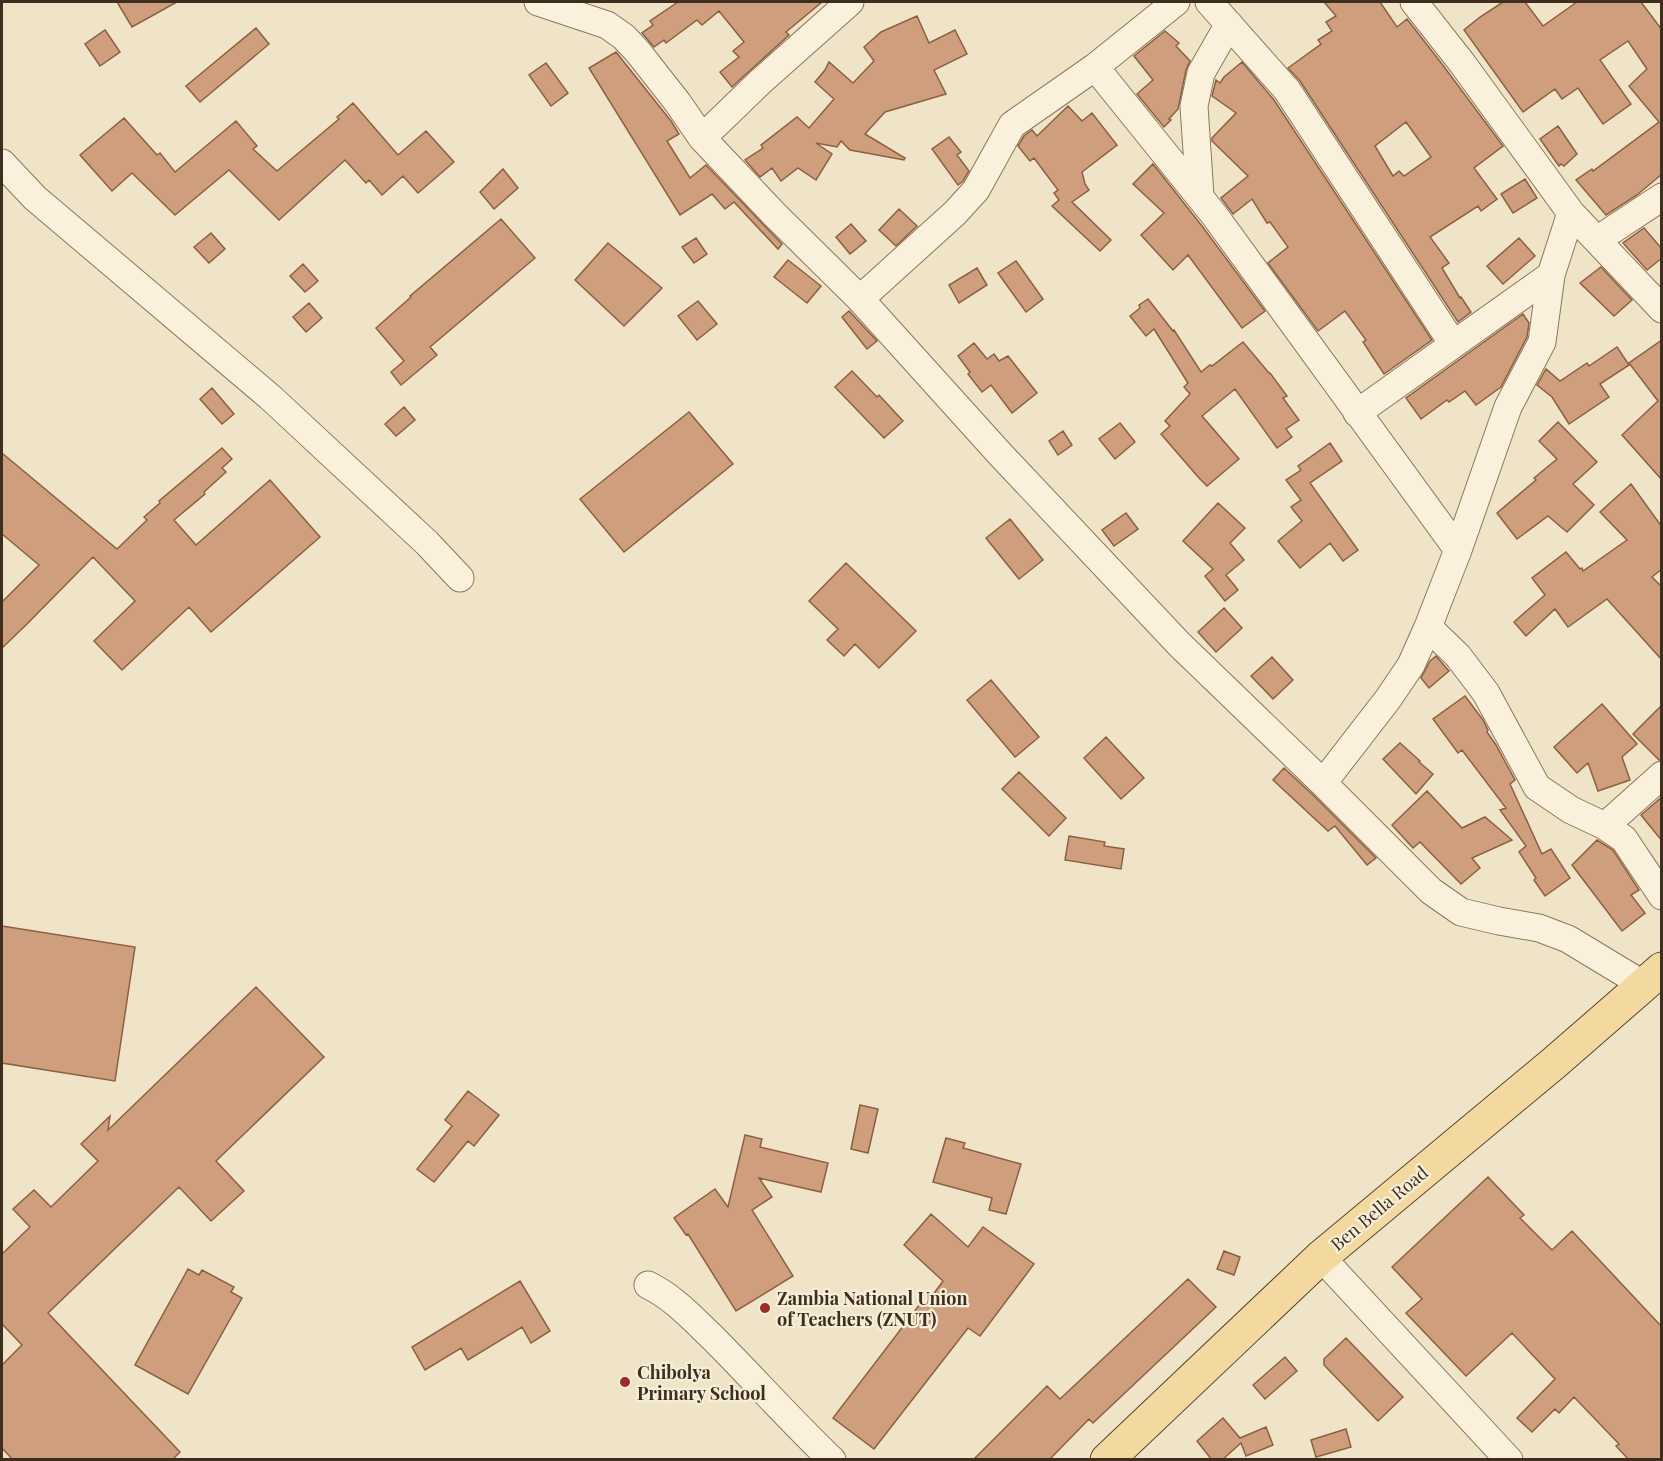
<svg xmlns="http://www.w3.org/2000/svg" width="1663" height="1461" font-family="'Playfair Display',serif">
	<style>
		.building { fill: #cf9f7d; stroke: #8d5f41; stroke-width: 1.5; fill-rule: evenodd }
		.lines { fill: none; stroke-linecap: round; stroke-linejoin: round }
		.minor-casing { stroke: #8d765c; stroke-width: 29 }
		.major-casing { stroke: #5b4430; stroke-width: 35 }
		.minor { stroke: #faf1dc; stroke-width: 27 }
		.major { stroke: #f3d9a0; stroke-width: 33 }
		.poi-dot { fill: #9e2a2b; stroke: #f7eed8; stroke-width: 2 }
		.labels { text-anchor: middle; dominant-baseline: central; stroke-width: 4.5; stroke-linejoin: round; paint-order: stroke }
		.street-label { font-size: 18px; fill: #3d2e20; stroke: #f7eed8 }
		.poi-label { font-size: 18px; font-weight: bold; fill: #3d2e20; stroke: #f7eed8; text-anchor: start }
	</style>
	<rect width="100%" height="100%" fill="#f0e4c8"/>
	<path class="building" d="M 117,2 L 177,2 L 132,27 Z
		M 678,2 L 822,2 L 786,32 L 789,35 L 732,87 L 720,72 L 739,57 L 733,51 L 744,42 L 719,11 L 702,25 L 697,20 L 666,43 L 664,40 L 654,47 L 642,33 L 653,25 L 650,21 Z
		M 1324,2 L 1380,2 L 1397,27 L 1407,19 L 1442,64 L 1503,146 L 1474,168 L 1497,199 L 1481,211 L 1478,206 L 1430,237 L 1449,263 L 1442,268 L 1460,298 L 1461,297 L 1471,312 L 1458,322 L 1300,81 L 1288,68 L 1321,44 L 1318,40 L 1332,31 L 1326,22 L 1336,16 ZM 1406,122 L 1431,157 L 1404,176 L 1399,171 L 1393,176 L 1375,146 Z
		M 1503,2 L 1525,2 L 1543,26 L 1577,2 L 1641,2 L 1662,30 L 1662,174 L 1637,195 L 1606,215 L 1576,180 L 1592,169 L 1593,171 L 1659,122 L 1629,86 L 1647,69 L 1628,41 L 1600,60 L 1631,104 L 1603,124 L 1578,88 L 1562,99 L 1555,89 L 1523,112 L 1464,30 L 1480,17 Z
		M 917,16 L 929,43 L 955,30 L 967,54 L 934,70 L 946,94 L 885,112 L 865,134 L 905,158 L 904,160 L 850,150 L 841,141 L 837,147 L 816,143 L 832,154 L 816,180 L 798,168 L 781,181 L 772,168 L 760,177 L 745,160 L 763,148 L 761,145 L 797,117 L 809,128 L 834,99 L 815,82 L 825,70 L 829,62 L 853,83 L 874,61 L 864,47 L 881,32 Z
		M 256,28 L 269,44 L 200,102 L 186,86 Z
		M 105,30 L 120,52 L 100,66 L 85,44 Z
		M 1165,31 L 1179,43 L 1176,46 L 1190,61 L 1186,70 L 1178,109 L 1169,119 L 1171,120 L 1164,127 L 1137,94 L 1153,80 L 1134,56 Z
		M 616,52 L 671,121 L 679,134 L 667,141 L 690,178 L 706,165 L 782,244 L 778,249 L 734,202 L 725,209 L 712,194 L 680,215 L 589,68 Z
		M 1242,62 L 1274,100 L 1432,340 L 1384,374 L 1363,342 L 1366,340 L 1345,311 L 1318,331 L 1268,263 L 1288,247 L 1270,222 L 1267,223 L 1252,199 L 1233,214 L 1221,198 L 1248,176 L 1212,141 L 1212,138 L 1236,113 L 1212,96 L 1216,80 L 1220,83 L 1224,77 Z
		M 546,63 L 568,93 L 551,106 L 529,75 Z
		M 353,103 L 398,155 L 426,131 L 454,162 L 418,193 L 403,176 L 382,195 L 369,180 L 366,183 L 345,160 L 279,220 L 229,170 L 175,215 L 132,173 L 112,191 L 80,155 L 124,118 L 157,155 L 160,153 L 175,172 L 236,121 L 257,146 L 253,149 L 277,171 L 339,119 L 337,117 Z
		M 1068,106 L 1082,121 L 1092,113 L 1117,145 L 1082,172 L 1085,184 L 1089,190 L 1072,202 L 1111,240 L 1100,251 L 1052,206 L 1059,200 L 1054,193 L 1058,190 L 1034,158 L 1030,161 L 1018,146 L 1024,136 L 1032,130 L 1037,136 Z
		M 1558,126 L 1577,154 L 1564,166 L 1561,164 L 1559,166 L 1540,139 Z
		M 949,137 L 961,152 L 957,155 L 969,171 L 963,181 L 958,185 L 932,149 Z
		M 1153,164 L 1202,226 L 1265,311 L 1242,328 L 1188,255 L 1173,270 L 1141,235 L 1164,213 L 1133,184 Z
		M 503,169 L 518,188 L 494,209 L 480,192 Z
		M 1525,179 L 1537,198 L 1513,213 L 1501,194 Z
		M 899,209 L 917,226 L 896,246 L 879,230 Z
		M 501,219 L 535,258 L 430,347 L 437,355 L 401,385 L 391,372 L 404,361 L 376,328 L 411,297 L 410,296 Z
		M 851,224 L 866,241 L 850,254 L 836,237 Z
		M 1644,228 L 1662,249 L 1662,258 L 1647,270 L 1623,243 Z
		M 211,233 L 225,249 L 209,263 L 194,247 Z
		M 696,238 L 707,254 L 694,263 L 682,247 Z
		M 1519,238 L 1535,256 L 1503,284 L 1487,266 Z
		M 608,243 L 662,288 L 624,326 L 575,280 Z
		M 788,260 L 821,286 L 807,303 L 774,277 Z
		M 1016,261 L 1043,299 L 1026,312 L 998,273 Z
		M 303,264 L 318,281 L 305,292 L 290,276 Z
		M 1601,267 L 1632,300 L 1614,316 L 1580,283 Z
		M 977,268 L 987,285 L 959,303 L 949,285 Z
		M 1148,299 L 1173,331 L 1174,330 L 1201,372 L 1210,365 L 1212,366 L 1243,342 L 1269,373 L 1270,373 L 1287,396 L 1283,398 L 1299,420 L 1286,429 L 1292,437 L 1277,448 L 1235,389 L 1202,416 L 1239,459 L 1207,486 L 1199,478 L 1161,434 L 1170,426 L 1165,421 L 1190,394 L 1184,387 L 1188,383 L 1154,329 L 1146,336 L 1130,316 L 1140,308 L 1139,305 Z
		M 698,301 L 717,324 L 697,340 L 678,316 Z
		M 309,303 L 322,318 L 306,332 L 293,317 Z
		M 849,311 L 877,341 L 867,349 L 842,317 Z
		M 1523,314 L 1529,323 L 1527,337 L 1501,387 L 1476,405 L 1465,391 L 1449,402 L 1447,400 L 1421,419 L 1406,398 Z
		M 1662,340 L 1662,480 L 1622,435 L 1658,401 L 1629,363 Z
		M 974,343 L 987,359 L 994,354 L 999,361 L 1008,356 L 1037,393 L 1012,413 L 991,385 L 982,392 L 968,374 L 970,372 L 958,356 Z
		M 1617,347 L 1629,365 L 1600,384 L 1609,397 L 1569,424 L 1552,397 L 1537,385 L 1546,369 L 1560,381 L 1587,363 L 1589,366 Z
		M 852,371 L 877,397 L 879,395 L 903,421 L 884,438 L 835,387 Z
		M 212,388 L 234,414 L 222,424 L 200,399 Z
		M 404,407 L 415,420 L 396,436 L 385,424 Z
		M 689,412 L 733,464 L 624,552 L 580,499 Z
		M 1558,422 L 1597,462 L 1573,484 L 1594,505 L 1567,532 L 1548,516 L 1517,539 L 1497,513 L 1536,480 L 1534,478 L 1557,459 L 1539,441 Z
		M 1120,423 L 1135,442 L 1115,459 L 1099,439 Z
		M 1063,431 L 1072,445 L 1058,455 L 1049,441 Z
		M 1330,443 L 1342,461 L 1310,483 L 1358,550 L 1343,561 L 1330,543 L 1300,568 L 1278,541 L 1302,521 L 1291,507 L 1301,500 L 1286,480 L 1301,470 L 1298,466 Z
		M 222,448 L 232,459 L 222,468 L 226,472 L 204,492 L 205,494 L 174,520 L 196,545 L 270,480 L 320,537 L 211,632 L 189,607 L 122,670 L 94,641 L 135,601 L 93,557 L 26,625 L 2,648 L 2,602 L 39,565 L 2,534 L 2,453 L 117,549 L 147,520 L 144,517 L 160,503 L 159,501 Z
		M 1631,484 L 1662,527 L 1662,569 L 1652,577 L 1662,587 L 1662,660 L 1607,599 L 1568,627 L 1555,609 L 1526,636 L 1514,622 L 1545,595 L 1532,578 L 1566,552 L 1580,569 L 1582,568 L 1583,571 L 1627,540 L 1600,512 Z
		M 1218,503 L 1245,528 L 1230,543 L 1244,560 L 1226,575 L 1238,590 L 1225,601 L 1205,576 L 1213,569 L 1183,541 Z
		M 1126,513 L 1138,529 L 1114,546 L 1102,530 Z
		M 1010,519 L 1043,560 L 1019,579 L 986,538 Z
		M 846,563 L 916,631 L 879,668 L 855,644 L 844,656 L 827,640 L 838,629 L 809,601 Z
		M 1224,608 L 1242,628 L 1216,652 L 1198,632 Z
		M 1436,656 L 1449,671 L 1429,688 L 1421,678 L 1430,661 Z
		M 1272,657 L 1293,680 L 1273,699 L 1251,676 Z
		M 991,680 L 1039,737 L 1015,757 L 967,700 Z
		M 1465,696 L 1483,720 L 1488,730 L 1487,732 L 1496,745 L 1515,780 L 1510,784 L 1542,854 L 1551,849 L 1570,878 L 1545,896 L 1534,880 L 1536,878 L 1519,852 L 1526,846 L 1500,810 L 1506,808 L 1462,750 L 1458,753 L 1433,719 Z
		M 1602,704 L 1637,744 L 1622,757 L 1630,780 L 1598,791 L 1588,763 L 1577,773 L 1554,747 Z
		M 1662,705 L 1662,760 L 1659,760 L 1633,734 Z
		M 1106,737 L 1144,778 L 1121,799 L 1084,758 Z
		M 1400,743 L 1420,761 L 1419,762 L 1433,774 L 1416,794 L 1383,759 Z
		M 1284,768 L 1312,794 L 1376,858 L 1367,865 L 1335,826 L 1328,831 L 1273,780 Z
		M 1019,772 L 1066,818 L 1049,836 L 1002,789 Z
		M 1427,791 L 1462,828 L 1485,817 L 1512,840 L 1472,858 L 1480,868 L 1461,884 L 1420,842 L 1413,848 L 1392,825 Z
		M 1662,797 L 1662,841 L 1641,815 Z
		M 1069,836 L 1105,842 L 1104,846 L 1124,849 L 1121,869 L 1065,860 Z
		M 1597,840 L 1613,850 L 1639,890 L 1631,895 L 1645,913 L 1622,931 L 1572,865 Z
		M 2,926 L 135,947 L 115,1081 L 2,1063 Z
		M 256,987 L 324,1057 L 216,1161 L 244,1191 L 211,1221 L 179,1187 L 48,1313 L 180,1452 L 172,1460 L 13,1460 L 2,1448 L 2,1365 L 22,1345 L 2,1324 L 2,1254 L 30,1227 L 13,1209 L 34,1190 L 51,1207 L 98,1161 L 81,1144 L 110,1116 L 108,1130 Z
		M 468,1091 L 499,1115 L 474,1146 L 468,1141 L 434,1182 L 417,1169 L 452,1126 L 445,1120 Z
		M 860,1105 L 878,1109 L 868,1153 L 851,1149 Z
		M 745,1135 L 762,1139 L 760,1147 L 828,1163 L 821,1192 L 759,1178 L 772,1197 L 752,1210 L 793,1276 L 736,1311 L 688,1234 L 686,1235 L 674,1218 L 715,1189 L 728,1207 Z
		M 946,1138 L 965,1143 L 963,1148 L 1021,1164 L 1006,1214 L 989,1210 L 992,1198 L 933,1182 Z
		M 1488,1177 L 1524,1215 L 1520,1218 L 1552,1250 L 1572,1231 L 1662,1327 L 1662,1460 L 1629,1460 L 1616,1446 L 1619,1444 L 1574,1397 L 1559,1413 L 1555,1409 L 1532,1432 L 1517,1418 L 1555,1379 L 1512,1333 L 1466,1376 L 1406,1313 L 1422,1299 L 1392,1267 Z
		M 931,1214 L 968,1247 L 983,1227 L 1034,1264 L 980,1336 L 968,1328 L 874,1449 L 833,1418 L 920,1304 L 924,1307 L 943,1281 L 904,1245 Z
		M 1224,1251 L 1240,1257 L 1234,1275 L 1217,1269 Z
		M 188,1269 L 199,1275 L 202,1270 L 234,1287 L 231,1292 L 242,1298 L 188,1394 L 135,1365 Z
		M 1188,1279 L 1216,1307 L 1093,1423 L 1089,1419 L 1049,1460 L 973,1460 L 1047,1386 L 1060,1399 Z
		M 520,1281 L 550,1331 L 531,1343 L 522,1327 L 468,1360 L 461,1348 L 425,1370 L 412,1347 Z
		M 1346,1338 L 1403,1397 L 1378,1421 L 1324,1365 L 1324,1359 Z
		M 1285,1357 L 1297,1371 L 1265,1399 L 1253,1385 Z
		M 1223,1418 L 1240,1438 L 1266,1427 L 1273,1445 L 1246,1456 L 1241,1443 L 1222,1460 L 1212,1460 L 1197,1441 Z
		M 1346,1429 L 1351,1447 L 1316,1457 L 1311,1440 Z"/>
	<g class="lines">
		<g class="minor-casing">
			<path id="minor" d="M 538,2 L 607,25 L 624,37 L 638,52 L 678,103 L 702,138 L 775,215 L 860,299 L 1000,454 L 1179,644 L 1323,783 L 1431,891 L 1461,912 L 1499,921 L 1539,928 L 1568,939 L 1644,985
				M 1209,2 L 1287,90 L 1453,344
				M 1414,2 L 1462,63 L 1571,213 L 1662,309
				M 1095,67 L 1215,216 L 1458,550
				M 702,138 L 760,82 L 850,2
				M 2,163 L 35,198 L 270,397 L 427,543 L 460,578
				M 1200,196 L 1194,106 L 1201,73 L 1229,24
				M 1597,240 L 1662,197
				M 860,299 L 955,213 L 976,190 L 1012,125 L 1095,67 L 1176,2
				M 1357,413 L 1551,275
				M 1428,627 L 1458,656 L 1486,693 L 1537,787 L 1571,810 L 1605,826 L 1624,839 L 1662,896
				M 1323,783 L 1388,699 L 1411,665 L 1428,627 L 1458,550 L 1508,407 L 1542,342 L 1551,275 L 1571,213
				M 1605,826 L 1662,775
				M 1321,1257 L 1509,1460
				M 648,1285 C 673,1297 692,1318 712,1337 C 752,1377 790,1420 832,1460"/>
		</g>
		<g class="major-casing">
			<path id="major" d="M 1107,1460 L 1321,1257 L 1554,1063 L 1662,969"/>
		</g>
		<use href="#minor" class="minor"/>
		<use href="#major" class="major"/>
	</g>
	<g class="poi-dot">
		<circle cx="765" cy="1308" r="6"/>
		<circle cx="625" cy="1382" r="6"/>
	</g>
	<g class="labels">
		<g class="street-label">
			<text transform="translate(1379 1208) rotate(-40)">Ben Bella Road</text>
		</g>
		<g class="poi-label">
			<text x="777" y="1298">Zambia National Union<tspan x="777" dy="21">of Teachers (ZNUT)</tspan></text>
			<text x="637" y="1372">Chibolya<tspan x="637" dy="21">Primary School</tspan></text>
		</g>
	</g>
	<rect width="1663" height="1461" fill="none" stroke="#3d2e20" stroke-width="6"/>
</svg>
